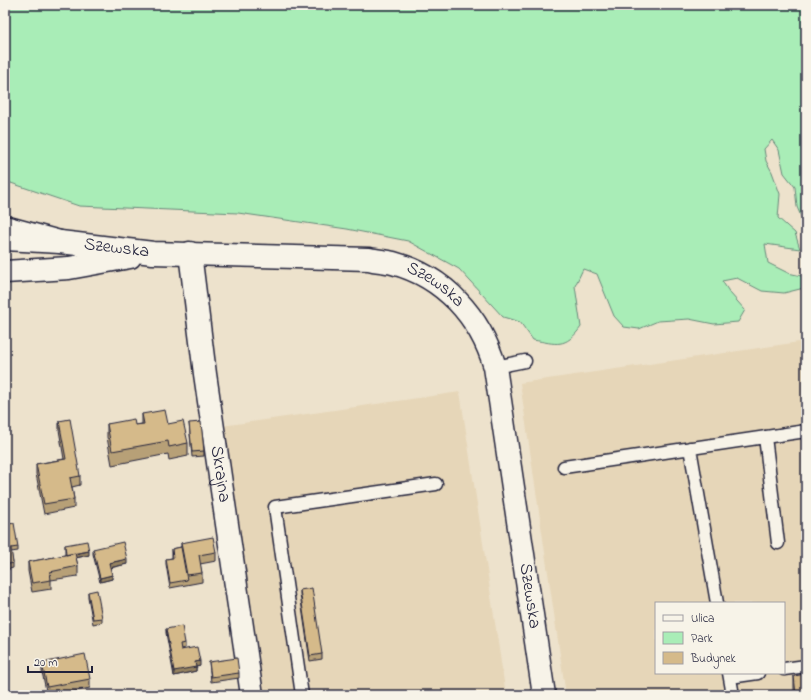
<svg xmlns="http://www.w3.org/2000/svg" width="811" height="700" font-family="'Indie Flower',sans-serif">
	<style>
		.built { fill: #e6d6b8; fill-rule: evenodd }
		.green { fill: #a9edb7; stroke: #668879 }
		.lines { fill: none; stroke-linecap: round; stroke-linejoin: round }
		.lane-casing { stroke: #22223b; stroke-width: 15 }
		.street-casing { stroke: #22223b; stroke-width: 25 }
		.secondary-casing { stroke: #22223b; stroke-width: 25 }
		.lane { stroke: #f7f3e8; stroke-width: 12 }
		.street { stroke: #f7f3e8; stroke-width: 22 }
		.secondary { stroke: #f7f3e8; stroke-width: 22 }
		.wall { fill: #b7a077; stroke: #22223b }
		.shaded-wall { fill: #958261; stroke: #22223b }
		.building { fill: #d5ba8a; stroke: #22223b }
		.labels { text-anchor: middle; dominant-baseline: central; stroke-width: 3.5; stroke-linejoin: round; paint-order: stroke }
		.street-label { font-size: 18px; fill: #22223b; stroke: #f7f3e8 }
	</style>
	<rect width="100%" height="100%" fill="#ede2cc"/>
	<filter id="ink" filterUnits="userSpaceOnUse"><feTurbulence type="fractalNoise" baseFrequency=".025" numOctaves="2"/><feDisplacementMap in="SourceGraphic" scale="8" xChannelSelector="R" yChannelSelector="G"/><feConvolveMatrix kernelMatrix="1 2 1 2 8 2 1 2 1" color-interpolation-filters="sRGB"/></filter>
	<g filter="url(#ink)">
		<path class="built" d="M 806,341 L 806,695 L 566,695 L 520,383 ZM 656,603 L 784,603 L 784,673 L 656,673 Z
			M 460,392 L 506,695 L 261,695 L 222,426 Z"/>
		<path class="green" d="M 5,5 L 806,5 L 806,228 L 797,207 L 795,187 L 784,173 L 779,150 L 772,140 L 764,149 L 766,161 L 772,172 L 780,194 L 778,218 L 795,233 L 800,249 L 765,244 L 768,263 L 788,273 L 806,277 L 806,285 L 804,288 L 784,293 L 762,291 L 737,278 L 722,281 L 730,293 L 745,310 L 738,322 L 714,324 L 689,319 L 658,321 L 639,329 L 624,327 L 614,316 L 597,274 L 583,269 L 575,286 L 581,327 C 565,349 557,344 533,340 L 520,322 L 503,317 L 459,269 L 408,241 L 347,229 L 238,213 L 79,206 L 5,181 Z"/>
		<g class="lines">
			<g class="lane-casing">
				<path id="lane" d="M 495,367 L 525,361
					M 765,437 L 778,543
					M 690,448 L 717,603
					M 564,467 L 806,431
					M 784,669 L 806,666
					M 729,673 L 733,695
					M 730,677 L 758,673
					M 302,695 L 275,507 L 436,484"/>
			</g>
			<g class="street-casing">
				<g id="street">
					<path id="s1" d="M 5,239 L 60,242 L 153,253 L 369,259 C 377,261 385,261 393,263 C 445,277 480,317 495,367 L 544,695"/>
					<path id="s2" d="M 190,253 L 205,374 L 252,695"/>
					<path d="M 5,272 L 69,268 L 130,257"/>
				</g>
			</g>
			<g class="secondary-casing">
				<path id="secondary" d="M 5,227 L 60,242"/>
			</g>
			<use href="#lane" class="lane"/>
			<use href="#street" class="street"/>
			<use href="#secondary" class="secondary"/>
		</g>
		<path class="wall" d="M 142,414 L 168,424 L 188,443 L 188,456 L 169,460 L 168,454 L 112,465 L 107,437 L 107,424 L 135,425 L 142,424 Z
			M 59,421 L 80,476 L 80,485 L 72,487 L 74,499 L 74,508 L 44,514 L 36,474 L 36,464 L 64,459 L 59,430 Z
			M 189,423 L 204,451 L 204,456 L 192,457 Z
			M 5,525 L 18,547 L 18,551 L 11,552 L 13,563 L 13,568 L 5,570 Z
			M 181,543 L 216,552 L 216,561 L 200,564 L 202,573 L 202,582 L 170,588 L 166,564 L 166,559 L 172,558 L 172,549 L 181,547 Z
			M 65,545 L 89,555 L 76,558 L 78,566 L 78,576 L 51,580 L 51,589 L 32,592 L 28,571 L 28,562 L 65,555 Z
			M 93,549 L 127,564 L 110,568 L 112,579 L 100,582 L 93,554 Z
			M 300,590 L 322,654 L 322,659 L 310,661 L 300,594 Z
			M 88,592 L 102,618 L 102,622 L 93,624 L 88,597 Z
			M 166,629 L 185,643 L 185,648 L 181,649 L 181,650 L 200,666 L 196,667 L 196,671 L 174,676 L 166,633 Z
			M 209,662 L 239,673 L 239,678 L 211,682 Z
			M 42,663 L 90,679 L 90,688 L 56,695 L 47,695 L 42,672 Z
			M 794,676 L 806,695 L 794,695 Z"/>
		<path class="shaded-wall" d="M 89,551 L 89,555 L 66,560 L 66,556 Z
			M 127,559 L 127,564 L 109,568 L 109,563 Z
			M 112,575 L 112,579 L 100,582 L 100,578 Z
			M 200,661 L 200,666 L 196,667 L 196,671 L 174,676 L 174,671 L 195,662 Z"/>
		<path class="building" d="M 165,410 L 168,424 L 183,421 L 188,443 L 169,447 L 168,441 L 112,451 L 107,424 L 134,419 L 135,425 L 144,424 L 142,414 Z
			M 70,419 L 80,476 L 70,478 L 74,499 L 44,504 L 36,464 L 66,459 L 59,421 Z
			M 201,422 L 204,451 L 192,452 L 189,423 Z
			M 14,523 L 18,547 L 11,548 L 13,563 L 5,565 L 5,525 Z
			M 213,537 L 216,552 L 199,555 L 202,573 L 187,575 L 181,543 Z
			M 87,541 L 89,551 L 66,555 L 65,545 Z
			M 123,542 L 127,559 L 109,563 L 112,575 L 100,578 L 93,549 Z
			M 181,547 L 187,580 L 170,583 L 166,559 L 173,558 L 172,549 Z
			M 75,553 L 78,566 L 50,572 L 51,580 L 32,583 L 28,562 Z
			M 312,588 L 322,654 L 310,656 L 300,590 Z
			M 97,590 L 102,618 L 93,619 L 88,592 Z
			M 182,626 L 185,643 L 180,644 L 181,650 L 197,647 L 200,661 L 195,662 L 196,667 L 174,671 L 166,629 Z
			M 85,654 L 90,679 L 47,687 L 42,663 Z
			M 237,658 L 239,673 L 211,677 L 209,662 Z
			M 806,674 L 806,695 L 796,695 L 794,676 Z
			M 110,692 L 111,695 L 96,695 Z"/>
	</g>
	<g class="labels">
		<g class="street-label">
			<text stroke="none"><textPath href="#s1" startOffset="112">Szewska</textPath></text>
			<text stroke="none"><textPath href="#s1" startOffset="437">Szewska</textPath></text>
			<text stroke="none"><textPath href="#s2" startOffset="223">Skrajna</textPath></text>
			<text stroke="none"><textPath href="#s1" startOffset="773">Szewska</textPath></text>
		</g>
	</g>
	<rect width="811" height="700" fill="none" stroke="#f7f3e8" stroke-width="20"/>
	<rect x="10" y="10" width="791" height="680" fill="none" stroke="#22223b" stroke-width="1.5" filter="url(#ink)"/>
	<rect x="655" y="602" width="130" height="72" fill="#f7f3e8" stroke="#a29fa3"/>
	<rect x="663" y="615" width="20" height="6" fill="#f7f3e8" stroke="#a29fa3"/>
	<text x="691" y="622" font-size="12" fill="#22223b">Ulica</text>
	<rect x="663" y="632" width="20" height="12" fill="#a9edb7" stroke="#a29fa3"/>
	<text x="691" y="642" font-size="12" fill="#22223b">Park</text>
	<rect x="663" y="652" width="20" height="12" fill="#d5ba8a" stroke="#a29fa3"/>
	<text x="691" y="662" font-size="12" fill="#22223b">Budynek</text>
	<path d="M28 666v6h64v-6" fill="none" stroke="#22223b" stroke-width="2"/>
	<text x="34" y="666" font-size="12" fill="#22223b" stroke="#f7f3e8" stroke-width="3" paint-order="stroke">20 m</text>
</svg>
